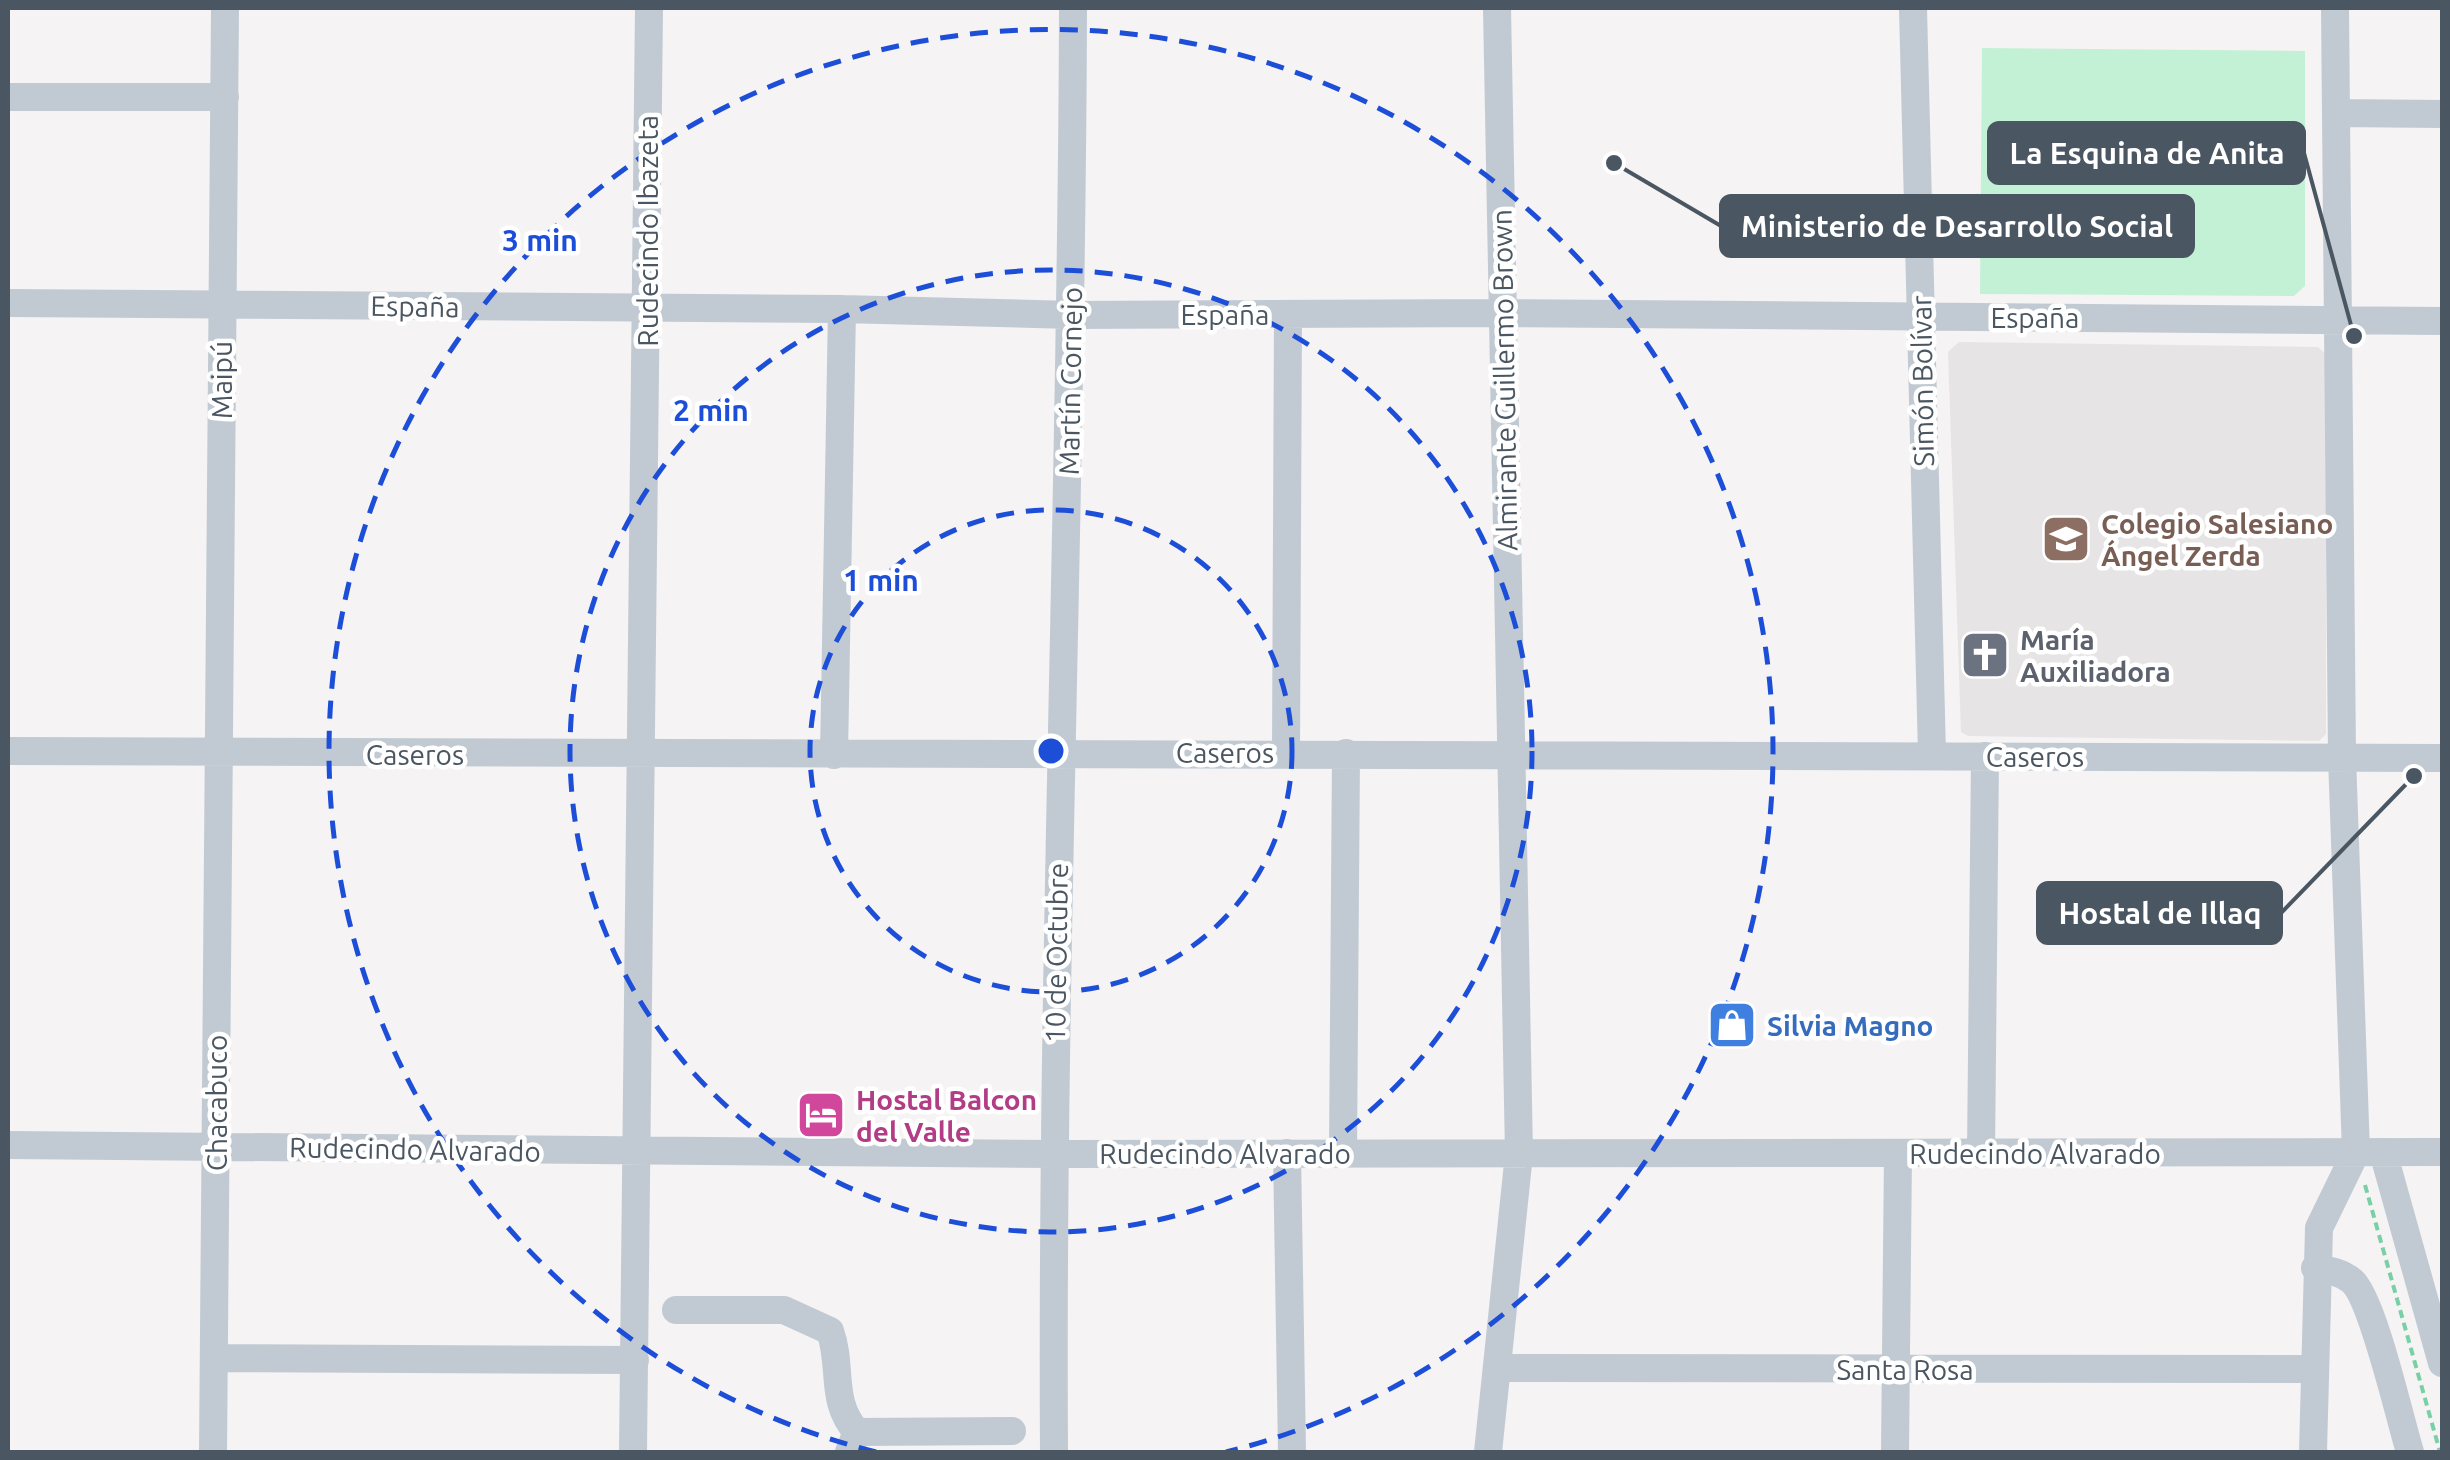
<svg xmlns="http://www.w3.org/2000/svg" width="2450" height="1460" font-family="Ubuntu,sans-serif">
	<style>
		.education { fill: #e6e4e5 }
		.green { fill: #c3f1d5 }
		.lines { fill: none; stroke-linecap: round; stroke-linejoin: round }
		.path { stroke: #7ad0a6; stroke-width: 4; stroke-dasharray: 8 5; stroke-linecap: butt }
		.minor { stroke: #c1cad2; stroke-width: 28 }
		.ring { fill: none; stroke: #1d4ed8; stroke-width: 5; stroke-dasharray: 18 12 }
		.labels { text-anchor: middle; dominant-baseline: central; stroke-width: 9; stroke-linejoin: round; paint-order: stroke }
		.street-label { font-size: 28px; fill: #4a5661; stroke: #fff }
		.education-label { font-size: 28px; font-weight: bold; fill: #785e54; stroke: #fff; text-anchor: start }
		.worship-label { font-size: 28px; font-weight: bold; fill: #5b616d; stroke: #fff; text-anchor: start }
		.shop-label { font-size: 28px; font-weight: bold; fill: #366cbe; stroke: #fff; text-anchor: start }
		.hotel-label { font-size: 28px; font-weight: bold; fill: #b23c85; stroke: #fff; text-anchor: start }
		.centre { fill: #1d4ed8; stroke: #fff; stroke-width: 5 }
		.ring-label { font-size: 30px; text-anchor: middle; font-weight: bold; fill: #1d4ed8; stroke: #fff; stroke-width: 9; stroke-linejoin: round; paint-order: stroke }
		.leader { fill: none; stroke: #4a5661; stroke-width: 4 }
		.callout-dot { fill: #4a5661; stroke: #fff; stroke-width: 4 }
		.callout { fill: #4a5661; stroke: #4a5661; stroke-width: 4 }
		.callout-label { font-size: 30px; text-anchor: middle; font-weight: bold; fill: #fff }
	</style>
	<rect width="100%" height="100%" fill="#f5f3f3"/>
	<path class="education" d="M 1959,342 L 2318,347 L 2326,354 L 2326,734 L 2319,741 L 1968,736 L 1961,732 L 1948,352 Z"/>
	<path class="green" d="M 1982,48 L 2305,51 L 2305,286 L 2294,296 L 1980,294 Z"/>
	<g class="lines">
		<path class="path" d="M 2365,1185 L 2440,1452"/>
		<path class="minor" d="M 1913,8 L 1932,754
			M 8,97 L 225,97
			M 2337,113 L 2442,114
			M 8,303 L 842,309 L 1072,315 L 1503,313 L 2442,321
			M 8,751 L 2442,758
			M 1286,752 L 1288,314
			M 834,755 L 842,309
			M 8,1145 L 1052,1154 L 2442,1152
			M 2383,1152 L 2442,1363
			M 1287,1153 L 1292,1452
			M 1343,1153 L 1346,753
			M 1981,1154 L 1985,756
			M 2315,1268 C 2329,1270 2341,1272 2352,1281 C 2373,1299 2400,1420 2410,1452
			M 676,1310 L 784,1310 L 830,1331 C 843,1367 829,1401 857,1432
			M 215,1358 L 635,1360
			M 1497,1368 L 2313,1369
			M 213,1452 L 225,8
			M 633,1452 L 649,8
			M 849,1452 L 857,1432 L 1012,1431
			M 1054,1452 C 1051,971 1072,489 1073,8
			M 1488,1452 L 1519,1154 L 1497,8
			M 1895,1452 L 1898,1154
			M 2313,1452 L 2319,1228 L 2356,1152 L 2342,757 L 2335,8"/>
	</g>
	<g class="ring">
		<circle cx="1051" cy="751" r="241"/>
		<circle cx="1051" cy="751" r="481"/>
		<path d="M876 1452A722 722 0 1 1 1226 1452"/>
	</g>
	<defs>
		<g id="school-square" transform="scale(2.5)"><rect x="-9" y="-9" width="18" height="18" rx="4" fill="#8d6e63" stroke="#fff"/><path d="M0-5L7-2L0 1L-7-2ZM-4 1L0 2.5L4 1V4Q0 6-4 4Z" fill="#fff"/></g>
		<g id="church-square" transform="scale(2.5)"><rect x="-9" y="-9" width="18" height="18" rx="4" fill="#6b7280" stroke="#fff"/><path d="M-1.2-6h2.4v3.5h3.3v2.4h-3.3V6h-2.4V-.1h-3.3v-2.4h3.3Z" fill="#fff"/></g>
		<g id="shop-square" transform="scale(2.5)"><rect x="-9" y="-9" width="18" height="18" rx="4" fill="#3f7fe0" stroke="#fff"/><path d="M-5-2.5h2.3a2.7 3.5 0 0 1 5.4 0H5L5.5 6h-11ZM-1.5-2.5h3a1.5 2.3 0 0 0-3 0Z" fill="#fff"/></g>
		<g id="hotel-square" transform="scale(2.5)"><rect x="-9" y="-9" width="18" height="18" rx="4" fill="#d1479c" stroke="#fff"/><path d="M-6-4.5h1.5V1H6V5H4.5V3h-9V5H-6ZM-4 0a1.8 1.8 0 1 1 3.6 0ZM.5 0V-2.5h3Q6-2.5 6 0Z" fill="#fff"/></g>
	</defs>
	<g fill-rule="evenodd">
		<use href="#school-square" x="2066" y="539"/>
		<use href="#church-square" x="1985" y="655"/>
		<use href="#shop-square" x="1732" y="1025"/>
		<use href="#hotel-square" x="821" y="1115"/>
	</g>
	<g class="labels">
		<g class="street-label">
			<text transform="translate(647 231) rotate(-90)">Rudecindo Ibazeta</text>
			<text transform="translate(415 306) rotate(1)">España</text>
			<text x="1225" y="314">España</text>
			<text x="2035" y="317">España</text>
			<text transform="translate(221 380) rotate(-90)">Maipú</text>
			<text transform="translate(1504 380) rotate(-91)">Almirante Guillermo Brown</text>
			<text transform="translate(1070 381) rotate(-89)">Martín Cornejo</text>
			<text transform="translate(1922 381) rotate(-91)">Simón Bolívar</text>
			<text x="1225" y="752">Caseros</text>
			<text x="415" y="754">Caseros</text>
			<text x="2035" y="756">Caseros</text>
			<text transform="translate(1056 953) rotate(-89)">10 de Octubre</text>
			<text transform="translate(216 1103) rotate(-90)">Chacabuco</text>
			<text transform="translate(415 1149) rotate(1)">Rudecindo Alvarado</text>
			<text x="1225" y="1153">Rudecindo Alvarado</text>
			<text x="2035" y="1153">Rudecindo Alvarado</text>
			<text x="1905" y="1369">Santa Rosa</text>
		</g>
		<g class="education-label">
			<text x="2101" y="523">Colegio Salesiano<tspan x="2101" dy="32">Ángel Zerda</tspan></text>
		</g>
		<g class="worship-label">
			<text x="2020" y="639">María<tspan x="2020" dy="32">Auxiliadora</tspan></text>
		</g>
		<g class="shop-label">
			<text x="1767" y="1025">Silvia Magno</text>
		</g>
		<g class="hotel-label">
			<text x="856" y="1099">Hostal Balcon<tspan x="856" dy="32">del Valle</tspan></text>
		</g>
	</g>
	<circle cx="1051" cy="751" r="15" class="centre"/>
	<g class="ring-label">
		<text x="540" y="251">3 min</text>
		<text x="711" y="421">2 min</text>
		<text x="881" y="591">1 min</text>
	</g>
	<path class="leader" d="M2354 336L2304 153M1614 163L1721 226M2414 776L2281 913"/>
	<g class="callout-dot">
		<circle cx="2354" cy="336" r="10"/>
		<circle cx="1614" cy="163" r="10"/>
		<circle cx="2414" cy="776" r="10"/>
	</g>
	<g class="callout">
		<rect x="1989" y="123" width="315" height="60" rx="10"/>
		<rect x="1721" y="196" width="472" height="60" rx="10"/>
		<rect x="2038" y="883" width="243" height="60" rx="10"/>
	</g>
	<g class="callout-label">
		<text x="2147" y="164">La Esquina de Anita</text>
		<text x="1957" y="237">Ministerio de Desarrollo Social</text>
		<text x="2160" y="924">Hostal de Illaq</text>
	</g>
	<rect width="2450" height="1460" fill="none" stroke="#4a5661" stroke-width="20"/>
</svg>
